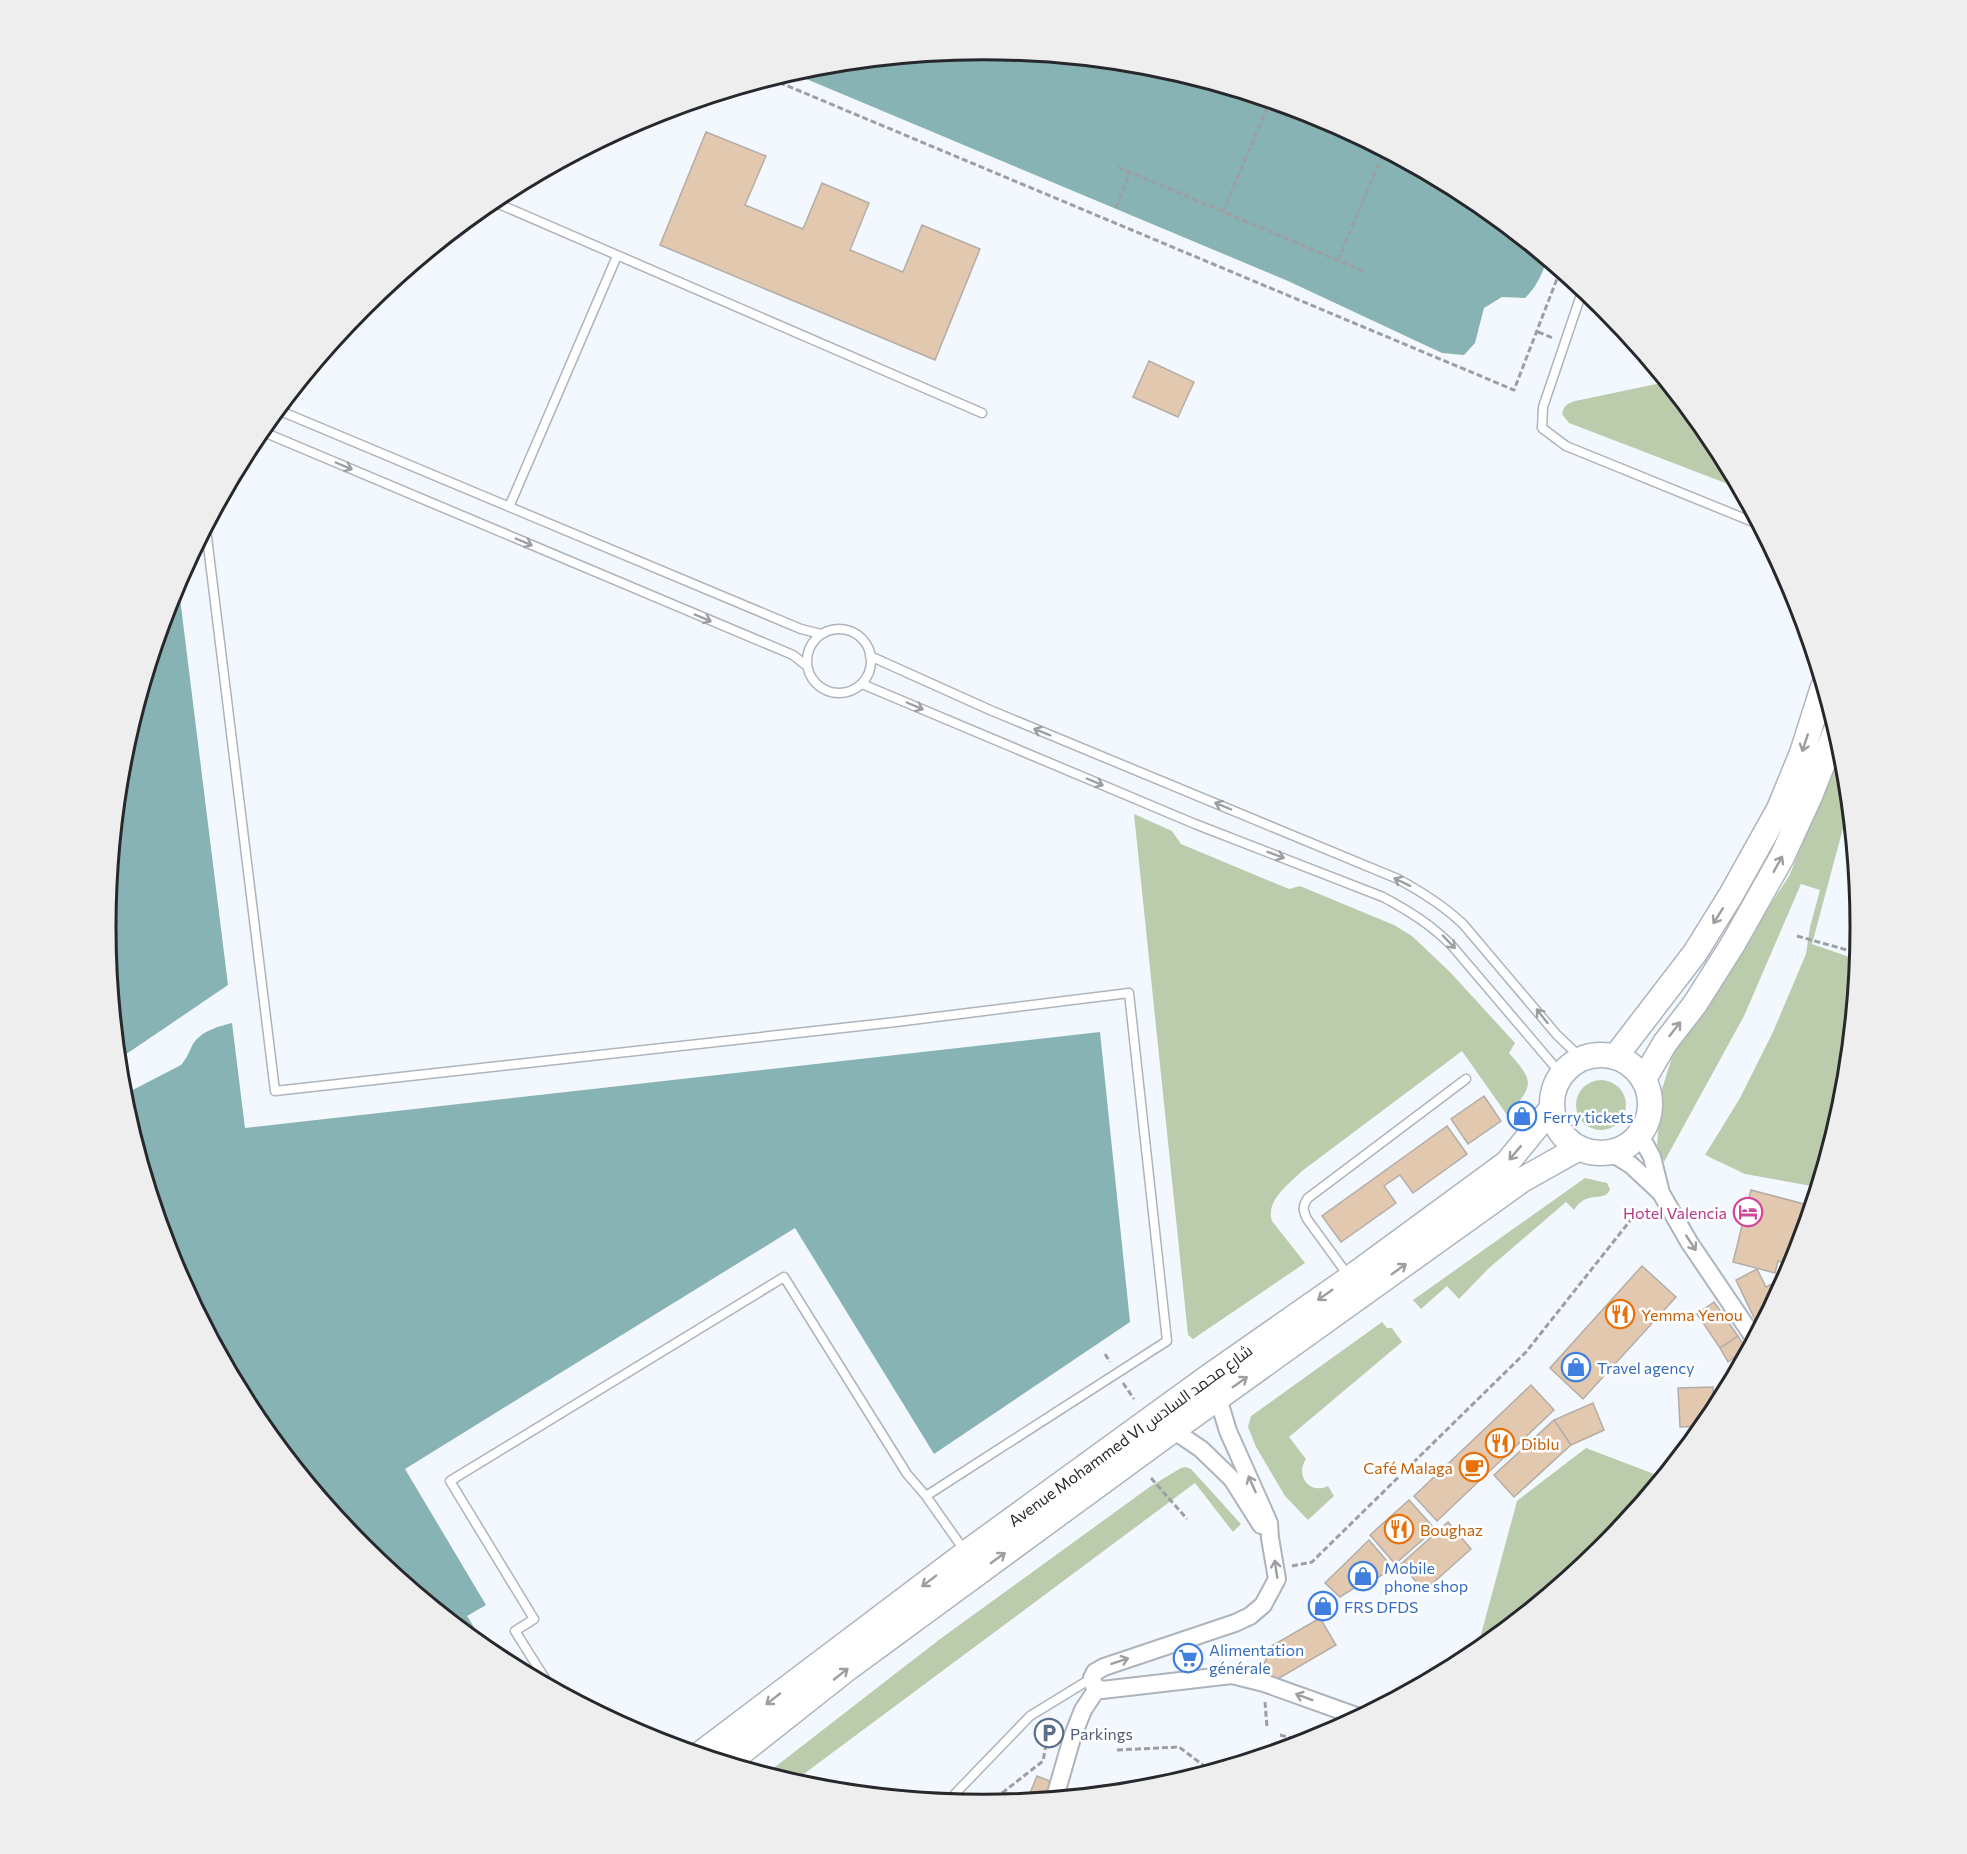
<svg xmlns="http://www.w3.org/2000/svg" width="1967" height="1854" font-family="Commissioner,Cairo,sans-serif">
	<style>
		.green { fill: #bbccad }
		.water { fill: #88b3b4 }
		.building { fill: #e2c8ae; stroke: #b4ada7; stroke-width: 1.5 }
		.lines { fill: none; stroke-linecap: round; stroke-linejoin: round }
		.lane-casing { stroke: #aeb4bb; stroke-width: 11 }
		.street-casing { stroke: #aeb4bb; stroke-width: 20 }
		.secondary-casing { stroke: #aeb4bb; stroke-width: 27 }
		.path { stroke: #9c9fa4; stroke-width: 3; stroke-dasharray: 6 3; stroke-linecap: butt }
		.lane { stroke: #fff; stroke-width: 8 }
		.street { stroke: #fff; stroke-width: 16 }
		.secondary { stroke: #fff; stroke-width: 24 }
		.oneway { stroke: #9d9ea0 }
		.labels { text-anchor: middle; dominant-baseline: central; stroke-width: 5; stroke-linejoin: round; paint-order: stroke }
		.shop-label { font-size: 16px; fill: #366cbe; stroke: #fff; text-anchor: start }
		.hotel-label { font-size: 16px; fill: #b23c85; stroke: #fff; text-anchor: end }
		.food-label { font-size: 16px; fill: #c56008; stroke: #fff; text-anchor: start }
		.street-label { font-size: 16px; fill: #26282b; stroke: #fff }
		.service-label { font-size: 16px; fill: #4e5e75; stroke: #fff; text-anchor: start }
		.rim { fill: none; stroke: #26282b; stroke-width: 3 }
	</style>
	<rect width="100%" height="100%" fill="#f3f8fe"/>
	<path class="green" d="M 1666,382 L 1713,440 L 1740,490 L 1728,484 L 1569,423 L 1562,414 C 1564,405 1567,404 1575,401 Z
		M 1836,765 L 1845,765 L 1849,806 L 1812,944 L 1858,960 L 1844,1099 L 1817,1187 L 1745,1174 L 1705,1155 L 1740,1098 L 1773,1032 L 1806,954 L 1810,927 L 1820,890 L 1801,884 L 1744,1016 L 1664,1162 L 1657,1146 L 1658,1131 L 1662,1089 L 1673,1054 L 1789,876 Z
		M 1134,814 L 1172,831 L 1181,844 L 1289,889 L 1300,886 L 1394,925 L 1412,936 L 1450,972 L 1515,1043 L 1509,1053 C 1535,1082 1534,1086 1507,1115 L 1462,1051 L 1302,1171 C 1290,1183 1265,1201 1272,1221 L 1305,1263 L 1193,1339 L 1188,1335 Z
		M1576 1105a25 25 0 1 1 50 0a25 25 0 1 1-50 0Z
		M 1585,1178 L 1607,1183 L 1610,1189 C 1605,1204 1588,1188 1574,1210 L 1566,1202 L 1488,1269 L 1459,1299 L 1447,1286 L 1421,1309 L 1413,1300 Z
		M 1382,1322 L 1387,1328 L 1392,1328 L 1402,1342 L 1289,1437 L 1306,1459 C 1295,1475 1309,1495 1328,1486 L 1334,1496 L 1308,1520 L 1285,1496 L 1256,1447 L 1248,1427 L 1251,1416 L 1254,1414 Z
		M 1586,1448 L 1662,1477 L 1604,1548 L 1476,1653 L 1517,1501 Z
		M 1186,1467 L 1191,1469 L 1241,1524 L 1233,1532 L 1195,1483 L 793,1782 L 766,1774 L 940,1639 L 1151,1486 L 1181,1468 Z"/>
	<path class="water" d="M 984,50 L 1155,66 L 1320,116 L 1471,198 L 1547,260 C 1542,274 1536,288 1525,298 L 1502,297 L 1484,308 L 1475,343 L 1464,355 L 1442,353 L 1288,281 L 792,73 L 813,66 Z
		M 178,582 L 228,985 L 119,1059 L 106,927 L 123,755 L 173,591 Z
		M 232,1023 L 245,1128 L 1100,1032 L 1130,1322 L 934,1454 L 795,1228 L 405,1469 L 486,1605 L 467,1616 L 489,1651 L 363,1547 L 254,1414 L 173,1262 L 123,1095 L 181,1065 C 186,1059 188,1055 191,1048 C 198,1032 216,1027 232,1023 Z"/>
	<path class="building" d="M 706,132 L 766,156 L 745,205 L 803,229 L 822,183 L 869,203 L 850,250 L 903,272 L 922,225 L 980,249 L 935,360 L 660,245 Z
		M 1149,361 L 1194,382 L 1178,417 L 1133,397 Z
		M 1484,1096 L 1501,1121 L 1468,1144 L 1451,1119 Z
		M 1447,1126 L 1467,1154 L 1413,1193 L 1400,1175 L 1384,1186 L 1396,1203 L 1341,1242 L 1322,1216 Z
		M 1751,1190 L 1808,1205 L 1809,1199 L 1813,1200 L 1794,1263 L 1793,1266 L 1778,1261 L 1775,1273 L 1733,1262 Z
		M 1642,1266 L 1676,1297 L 1583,1399 L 1550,1368 Z
		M 1757,1269 L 1766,1287 L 1784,1278 L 1785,1280 L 1759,1328 L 1736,1280 Z
		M 1714,1302 L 1738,1336 L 1720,1348 L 1697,1314 Z
		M 1738,1336 L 1746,1349 L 1728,1362 L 1720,1348 Z
		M 1531,1385 L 1554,1410 L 1437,1521 L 1414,1496 Z
		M 1713,1387 L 1714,1412 L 1704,1426 L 1680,1427 L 1678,1388 Z
		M 1593,1403 L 1604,1430 L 1571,1445 L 1554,1420 Z
		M 1554,1420 L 1571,1445 L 1514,1497 L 1494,1475 Z
		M 1409,1500 L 1435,1529 L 1395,1564 L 1370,1535 Z
		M 1448,1522 L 1471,1549 L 1424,1591 L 1401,1564 Z
		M 1369,1540 L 1393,1568 L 1358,1590 L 1354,1588 L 1340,1597 L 1325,1583 Z
		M 1320,1618 L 1336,1645 L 1276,1680 L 1260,1674 L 1266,1659 L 1261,1652 Z
		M 1037,1776 L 1055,1783 L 1049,1798 L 1028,1798 Z"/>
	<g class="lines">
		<g class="lane-casing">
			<path id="lane" d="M 492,201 L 982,413
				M 1583,289 L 1543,407 L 1542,428 L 1566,446 L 1758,524
				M 278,410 L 801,629 L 821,634
				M 261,431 L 793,655 L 807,666
				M 509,507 L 617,256
				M 206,529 L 275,1091 L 896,1022 L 1129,993 L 1167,1341 L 926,1496
				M807 661a32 32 0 1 1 64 0a32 32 0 1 1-64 0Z
				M 870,656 L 990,710 L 1398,879 C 1422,892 1443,905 1463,924 L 1557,1035 L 1581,1058
				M 862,684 L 1195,824 L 1383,897 C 1409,911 1432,925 1453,947 L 1561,1074
				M 1350,1278 L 1307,1219 C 1303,1210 1302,1206 1308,1198 L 1466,1079
				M 549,1685 L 515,1631 L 534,1619 L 450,1481 L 784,1277 L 907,1474 L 926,1496 L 964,1550
				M 948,1801 L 1030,1716 L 1092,1678"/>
		</g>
		<g class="street-casing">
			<path id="street" d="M 1640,1135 L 1652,1157 L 1661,1193 L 1689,1242 L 1754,1338
				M 1610,1152 L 1631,1165 L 1661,1193
				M 1218,1398 L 1228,1431 L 1269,1523 L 1270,1538 L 1277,1579 L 1263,1605 L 1250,1616 L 1235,1623 L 1104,1667 L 1095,1672 L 1092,1678 L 1094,1686 L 1102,1690 L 1232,1675 L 1264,1683 L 1359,1717
				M 1173,1430 L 1201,1449 L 1232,1479 L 1261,1525
				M 1055,1797 L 1072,1738 L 1083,1710 L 1097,1689"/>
		</g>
		<g class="secondary-casing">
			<path id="secondary" d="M1552 1104a49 49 0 1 1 98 0a49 49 0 1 1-98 0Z
				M 1616,1056 L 1695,953 L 1731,895 L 1779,809 L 1802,753 L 1823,687
				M 1644,1079 L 1665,1043 L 1695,1004 L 1733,944 L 1782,857 L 1810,796 L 1836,730
				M 700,1754 L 966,1553 L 1207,1378 L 1350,1278 L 1507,1163 L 1552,1108
				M 729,1762 L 848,1668 L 979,1572 L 1173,1430 L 1522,1180 L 1579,1148"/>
		</g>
		<path class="path" d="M 771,79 L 1514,390 L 1560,271
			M 1118,167 L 1365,272
			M 1116,208 L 1130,173
			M 1223,212 L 1270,101
			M 1338,260 L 1384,151
			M 1538,332 L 1553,338
			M 1797,936 L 1858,953
			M 1105,1354 L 1110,1362
			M 1123,1383 L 1134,1399
			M 1151,1478 L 1187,1519
			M 1292,1566 L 1312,1562 L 1317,1557 L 1526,1352 L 1637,1212
			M 1265,1702 L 1267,1727
			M 1280,1735 L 1296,1739 L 1298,1744
			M 1117,1750 L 1179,1747 L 1211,1771
			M 988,1804 L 1043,1761 L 1051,1718"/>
		<use href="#lane" class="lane"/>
		<use href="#street" class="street"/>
		<use href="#secondary" class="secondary"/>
	</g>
	<defs><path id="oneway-shaft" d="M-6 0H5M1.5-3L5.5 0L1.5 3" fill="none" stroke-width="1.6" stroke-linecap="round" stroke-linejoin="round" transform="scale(1.5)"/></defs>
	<g class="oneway">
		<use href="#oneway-shaft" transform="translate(344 466) rotate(23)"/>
		<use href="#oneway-shaft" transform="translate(524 542) rotate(23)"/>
		<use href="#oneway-shaft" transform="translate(703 618) rotate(23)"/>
		<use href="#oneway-shaft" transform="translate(915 706) rotate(23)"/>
		<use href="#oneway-shaft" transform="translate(1042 732) rotate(-158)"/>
		<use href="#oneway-shaft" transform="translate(1805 743) rotate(108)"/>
		<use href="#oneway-shaft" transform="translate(1095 782) rotate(23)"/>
		<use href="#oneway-shaft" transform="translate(1223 806) rotate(-157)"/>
		<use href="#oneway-shaft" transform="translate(1276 855) rotate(21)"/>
		<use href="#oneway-shaft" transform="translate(1778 864) rotate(-61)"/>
		<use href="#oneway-shaft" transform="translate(1402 882) rotate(-154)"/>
		<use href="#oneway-shaft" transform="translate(1718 916) rotate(122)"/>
		<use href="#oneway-shaft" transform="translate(1449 942) rotate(46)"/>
		<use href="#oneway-shaft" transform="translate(1542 1016) rotate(-128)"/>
		<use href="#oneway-shaft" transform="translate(1675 1029) rotate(-52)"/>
		<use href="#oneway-shaft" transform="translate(1515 1153) rotate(130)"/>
		<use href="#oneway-shaft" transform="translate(1691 1243) rotate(57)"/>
		<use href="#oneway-shaft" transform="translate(1399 1269) rotate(-36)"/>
		<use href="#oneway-shaft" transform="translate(1325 1295) rotate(145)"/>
		<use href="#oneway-shaft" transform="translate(1240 1382) rotate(-35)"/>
		<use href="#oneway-shaft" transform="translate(1252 1484) rotate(-114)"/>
		<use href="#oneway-shaft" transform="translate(998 1558) rotate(-36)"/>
		<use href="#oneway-shaft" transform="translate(1276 1569) rotate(-98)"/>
		<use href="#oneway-shaft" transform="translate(929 1581) rotate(143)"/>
		<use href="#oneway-shaft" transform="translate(1120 1661) rotate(-18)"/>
		<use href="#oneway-shaft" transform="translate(841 1674) rotate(-38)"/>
		<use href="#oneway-shaft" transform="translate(1304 1697) rotate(-160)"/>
		<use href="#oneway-shaft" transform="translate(773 1699) rotate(142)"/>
	</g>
	<defs>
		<g id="shop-ring" transform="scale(1.5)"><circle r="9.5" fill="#fff" stroke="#3f7fe0" stroke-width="1.5"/><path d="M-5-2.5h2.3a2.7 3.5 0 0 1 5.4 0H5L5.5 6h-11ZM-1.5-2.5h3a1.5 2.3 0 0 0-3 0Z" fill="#3f7fe0"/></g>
		<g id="hotel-ring" transform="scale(1.5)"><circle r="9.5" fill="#fff" stroke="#d1479c" stroke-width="1.5"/><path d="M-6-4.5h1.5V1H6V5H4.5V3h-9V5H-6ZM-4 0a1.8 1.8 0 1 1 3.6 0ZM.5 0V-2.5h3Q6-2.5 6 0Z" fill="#d1479c"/></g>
		<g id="restaurant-ring" transform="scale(1.5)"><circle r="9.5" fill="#fff" stroke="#e8710a" stroke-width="1.5"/><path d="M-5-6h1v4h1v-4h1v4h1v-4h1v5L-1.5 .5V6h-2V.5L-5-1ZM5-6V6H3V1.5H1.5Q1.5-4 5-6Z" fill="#e8710a"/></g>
		<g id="cafe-ring" transform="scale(1.5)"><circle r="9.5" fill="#fff" stroke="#e8710a" stroke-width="1.5"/><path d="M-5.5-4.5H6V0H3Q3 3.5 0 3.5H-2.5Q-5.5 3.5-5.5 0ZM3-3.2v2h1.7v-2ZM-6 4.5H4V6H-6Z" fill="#e8710a"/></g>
		<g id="supermarket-ring" transform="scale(1.5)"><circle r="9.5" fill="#fff" stroke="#3f7fe0" stroke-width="1.5"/><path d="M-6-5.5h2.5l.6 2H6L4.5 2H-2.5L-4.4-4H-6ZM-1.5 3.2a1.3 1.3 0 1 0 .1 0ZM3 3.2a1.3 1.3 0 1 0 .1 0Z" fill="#3f7fe0"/></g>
		<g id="parking-ring" transform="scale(1.5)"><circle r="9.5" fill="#fff" stroke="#5c6f8a" stroke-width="1.5"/><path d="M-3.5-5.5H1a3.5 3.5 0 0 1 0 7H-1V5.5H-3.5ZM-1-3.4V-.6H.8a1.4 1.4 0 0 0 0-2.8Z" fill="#5c6f8a"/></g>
	</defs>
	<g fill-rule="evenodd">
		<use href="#shop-ring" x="1522" y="1116"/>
		<use href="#hotel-ring" x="1748" y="1212"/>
		<use href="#restaurant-ring" x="1620" y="1314"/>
		<use href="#shop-ring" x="1576" y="1367"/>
		<use href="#restaurant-ring" x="1500" y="1443"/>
		<use href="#cafe-ring" x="1474" y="1467"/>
		<use href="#restaurant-ring" x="1399" y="1529"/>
		<use href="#shop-ring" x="1363" y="1576"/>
		<use href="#shop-ring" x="1323" y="1606"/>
		<use href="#supermarket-ring" x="1188" y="1658"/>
		<use href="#parking-ring" x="1049" y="1733"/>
	</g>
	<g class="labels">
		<g class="shop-label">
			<text x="1543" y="1116">Ferry tickets</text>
			<text x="1597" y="1367">Travel agency</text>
			<text x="1384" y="1567">Mobile<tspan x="1384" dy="18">phone shop</tspan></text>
			<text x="1344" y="1606">FRS DFDS</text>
			<text x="1209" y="1649">Alimentation<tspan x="1209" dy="18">générale</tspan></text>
		</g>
		<g class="hotel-label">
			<text x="1727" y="1212">Hotel Valencia</text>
		</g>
		<g class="food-label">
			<text x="1641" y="1314">Yemma Yenou</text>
			<text x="1521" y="1443">Diblu</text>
			<text x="1453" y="1467" text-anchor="end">Café Malaga</text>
			<text x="1420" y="1529">Boughaz</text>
		</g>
		<g class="street-label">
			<text transform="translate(1130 1435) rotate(-36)">Avenue Mohammed VI شارع محمد السادس</text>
		</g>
		<g class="service-label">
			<text x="1070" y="1733">Parkings</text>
		</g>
	</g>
	<path d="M0 0H1967V1854H0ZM116 927a867 867 0 1 1 1734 0a867 867 0 1 1-1734 0Z" fill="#eee" fill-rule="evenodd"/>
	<path class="rim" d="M116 927a867 867 0 1 1 1734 0a867 867 0 1 1-1734 0Z"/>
</svg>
